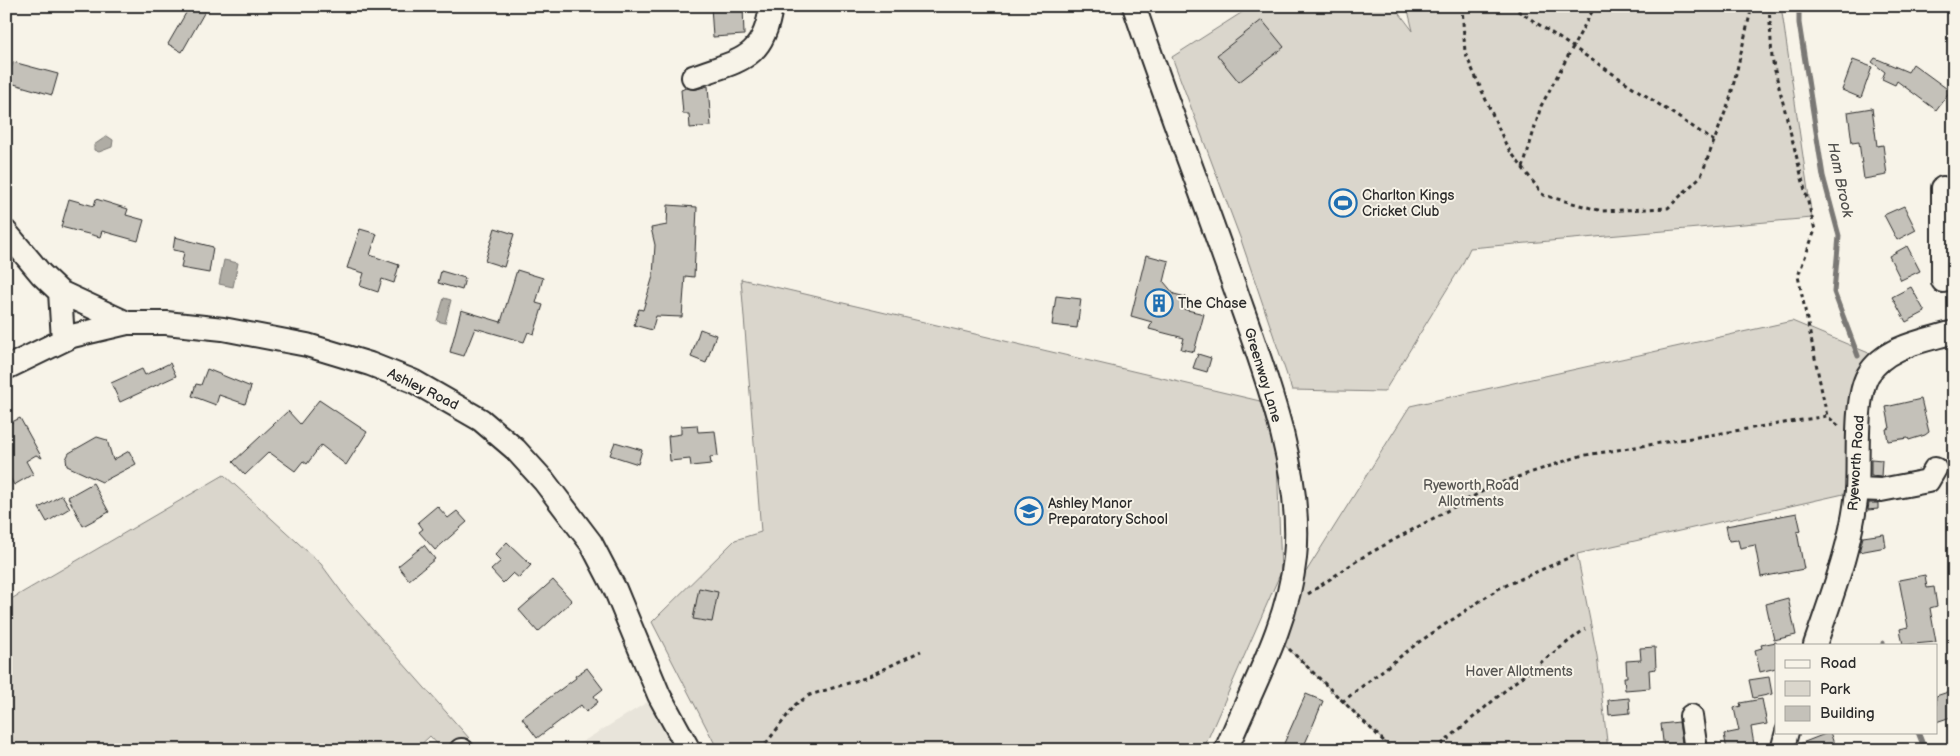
<svg xmlns="http://www.w3.org/2000/svg" width="1960" height="756" font-family="'Balsamiq Sans',sans-serif">
	<style>
		.built { fill: #e8e4da }
		.green { fill: #dad6cc; stroke: #82807c }
		.water { fill: #afaca4; stroke: #7a7874 }
		.lines { fill: none; stroke-linecap: round; stroke-linejoin: round }
		.stream { stroke: #7a7874; stroke-width: 5 }
		.building { fill: #c4c1b9; stroke: #2b2b2b }
		.minor-casing { stroke: #2b2b2b; stroke-width: 26 }
		.path { stroke: #2b2b2b; stroke-width: 3; stroke-dasharray: 4 4; stroke-linecap: butt }
		.minor { stroke: #f7f3e8; stroke-width: 22 }
		.labels { text-anchor: middle; dominant-baseline: central; stroke-width: 4; stroke-linejoin: round; paint-order: stroke }
		.poi-label { font-size: 14px; fill: #2b2b2b; stroke: #f7f3e8; text-anchor: start }
		.street-label { font-size: 14px; fill: #2b2b2b; stroke: #f7f3e8 }
		.park-label { font-size: 14px; fill: #575653; stroke: #f7f3e8 }
		.water-label { font-size: 15px; font-style: italic; fill: #53524f; stroke: #f7f3e8 }
	</style>
	<rect width="100%" height="100%" fill="#f7f3e8"/>
	<filter id="ink" filterUnits="userSpaceOnUse"><feTurbulence type="fractalNoise" baseFrequency=".02" numOctaves="2"/><feDisplacementMap in="SourceGraphic" scale="10" xChannelSelector="R" yChannelSelector="G"/><feConvolveMatrix kernelMatrix="1 2 1 2 8 2 1 2 1" color-interpolation-filters="sRGB"/></filter>
	<g filter="url(#ink)">
		<path class="built" d="M 659,695 L 689,750 L 569,750 Z"/>
		<path class="green" d="M 1252,6 L 1394,6 L 1413,31 L 1407,6 L 1781,6 L 1812,218 L 1470,248 L 1462,265 L 1384,392 L 1292,390 L 1241,240 L 1172,57 Z
			M 741,279 L 1260,401 L 1277,458 L 1281,572 L 1203,750 L 718,750 L 652,622 L 735,540 L 761,532 Z
			M 1792,321 L 1883,359 L 1873,369 L 1857,491 L 1577,554 L 1597,656 L 1608,750 L 1393,750 L 1274,635 L 1282,610 L 1410,406 Z
			M 224,475 L 321,564 L 349,602 L 469,738 L 442,749 L 430,736 L 415,750 L 6,750 L 6,602 Z"/>
		<path class="water" d="M 107,136 L 113,140 L 112,147 L 99,152 L 94,150 L 94,145 Z
			M 224,260 L 238,263 L 233,287 L 219,284 Z
			M 444,298 L 451,300 L 445,323 L 437,321 Z"/>
		<g class="lines">
			<path class="stream" d="M 1799,6 L 1799,23 L 1823,176 L 1839,236 L 1834,292 L 1858,356
				M 1883,643 L 1883,645
				M 1918,732 L 1925,750"/>
		</g>
		<path class="building" d="M 190,6 L 208,6 L 182,52 L 168,44 Z
			M 711,6 L 743,6 L 744,35 L 713,37 Z
			M 1262,20 L 1284,47 L 1239,82 L 1217,55 Z
			M 1875,58 L 1908,72 L 1913,64 L 1950,91 L 1936,110 L 1897,81 L 1895,85 L 1882,79 L 1885,72 L 1872,62 Z
			M 1853,60 L 1872,67 L 1861,98 L 1842,90 Z
			M 13,62 L 58,74 L 52,95 L 7,82 Z
			M 708,86 L 711,126 L 690,128 L 689,114 L 683,114 L 681,90 L 686,88 L 697,89 Z
			M 1872,108 L 1877,146 L 1883,145 L 1887,175 L 1864,179 L 1859,142 L 1852,143 L 1848,112 Z
			M 69,199 L 94,206 L 96,199 L 128,209 L 126,215 L 144,220 L 138,241 L 102,231 L 100,237 L 61,227 Z
			M 668,205 L 697,207 L 694,277 L 685,276 L 682,317 L 656,316 L 652,330 L 634,325 L 639,309 L 643,310 L 653,276 L 655,245 L 651,228 L 667,225 Z
			M 1904,206 L 1916,230 L 1897,240 L 1884,215 Z
			M 495,228 L 514,234 L 504,267 L 485,261 Z
			M 360,229 L 377,234 L 370,255 L 399,265 L 394,283 L 382,279 L 378,292 L 360,286 L 364,273 L 347,268 Z
			M 175,237 L 213,247 L 209,273 L 181,268 L 184,252 L 173,250 Z
			M 1907,246 L 1920,271 L 1901,280 L 1889,256 Z
			M 1146,255 L 1169,261 L 1164,282 L 1174,294 L 1186,297 L 1183,309 L 1204,314 L 1194,352 L 1181,349 L 1184,338 L 1149,329 L 1152,322 L 1131,316 Z
			M 517,270 L 543,278 L 536,303 L 543,305 L 534,334 L 528,332 L 524,342 L 475,328 L 464,356 L 450,352 L 461,310 L 501,322 Z
			M 441,271 L 465,278 L 462,290 L 438,283 Z
			M 1911,287 L 1925,312 L 1906,322 L 1892,297 Z
			M 1056,296 L 1081,299 L 1077,328 L 1052,325 Z
			M 700,329 L 716,335 L 706,363 L 691,357 Z
			M 1198,354 L 1211,358 L 1207,372 L 1193,368 Z
			M 170,363 L 176,376 L 120,402 L 111,383 L 142,369 L 145,375 Z
			M 207,369 L 251,387 L 245,404 L 219,395 L 216,405 L 192,396 L 196,384 L 201,385 Z
			M 1921,399 L 1929,432 L 1925,435 L 1909,440 L 1908,438 L 1888,441 L 1886,429 L 1890,428 L 1886,407 Z
			M 319,400 L 367,432 L 346,465 L 321,445 L 307,464 L 303,461 L 295,471 L 269,452 L 245,475 L 233,462 L 288,411 L 300,424 Z
			M 20,418 L 42,458 L 36,455 L 26,461 L 33,474 L 14,485 L 6,470 L 6,425 Z
			M 697,425 L 698,432 L 715,431 L 718,456 L 710,457 L 711,464 L 691,466 L 690,459 L 670,461 L 668,436 L 681,434 L 681,426 Z
			M 97,437 L 107,440 L 113,460 L 129,451 L 136,464 L 102,482 L 67,466 L 66,459 L 69,453 Z
			M 615,442 L 642,450 L 638,464 L 610,455 Z
			M 1871,459 L 1882,460 L 1881,477 L 1871,476 Z
			M 93,483 L 109,512 L 83,526 L 68,497 Z
			M 62,495 L 70,508 L 47,522 L 39,508 Z
			M 1869,503 L 1878,503 L 1878,509 L 1868,510 Z
			M 437,506 L 448,518 L 457,511 L 467,522 L 435,550 L 419,532 L 423,529 L 418,522 Z
			M 1797,513 L 1801,531 L 1797,532 L 1804,569 L 1761,577 L 1755,545 L 1740,548 L 1738,540 L 1729,541 L 1726,526 Z
			M 1884,534 L 1886,547 L 1859,552 L 1863,537 Z
			M 507,542 L 531,565 L 519,578 L 513,573 L 503,583 L 491,570 L 501,561 L 495,555 Z
			M 424,545 L 435,559 L 409,580 L 398,566 Z
			M 1925,575 L 1927,588 L 1934,587 L 1937,606 L 1930,608 L 1936,642 L 1903,645 L 1900,629 L 1908,627 L 1899,580 Z
			M 553,580 L 572,601 L 538,632 L 519,610 Z
			M 699,588 L 718,592 L 712,622 L 693,619 Z
			M 1788,598 L 1796,635 L 1774,640 L 1766,604 Z
			M 1776,642 L 1776,668 L 1760,672 L 1755,650 L 1762,648 L 1761,645 Z
			M 1655,647 L 1656,669 L 1649,670 L 1650,688 L 1625,690 L 1624,677 L 1627,677 L 1626,661 L 1641,660 L 1640,648 Z
			M 587,668 L 603,689 L 594,696 L 598,702 L 586,712 L 581,705 L 537,738 L 522,718 L 576,678 L 575,676 Z
			M 1769,677 L 1772,694 L 1753,698 L 1749,680 Z
			M 1954,690 L 1954,716 L 1936,722 L 1936,696 Z
			M 1306,694 L 1323,701 L 1311,730 L 1302,750 L 1281,750 Z
			M 1629,698 L 1630,713 L 1609,715 L 1608,700 Z
			M 1762,699 L 1767,724 L 1751,727 L 1755,750 L 1727,750 L 1724,734 L 1739,731 L 1734,708 L 1741,706 L 1740,703 Z
			M 1679,722 L 1683,750 L 1664,750 L 1661,724 Z
			M 1830,732 L 1836,750 L 1796,750 L 1797,745 Z"/>
		<g class="lines">
			<g class="minor-casing">
				<path id="minor" d="M 1134,6 C 1166,101 1202,194 1235,288 C 1263,368 1304,472 1295,558 C 1288,625 1251,689 1226,750
					M 693,77 C 738,60 764,61 771,6
					M 6,232 L 41,274 L 60,292 L 127,323 L 166,323 L 223,329 L 307,345 L 370,364 L 413,381 L 481,420 L 515,449 L 544,481 L 591,543 L 615,589 L 659,695 L 689,750
					M 1943,281 L 1943,188
					M 60,292 L 63,340
					M 6,368 L 72,336 L 127,323
					M 1857,489 L 1881,490 L 1928,481 L 1935,469
					M 1815,645 C 1832,595 1852,544 1857,491 C 1859,461 1854,400 1868,375 C 1885,346 1924,341 1954,332
					M 1691,716 L 1696,750
					M 461,750 L 462,750
					M 1782,750 L 1787,732"/>
			</g>
			<path class="path" d="M 1462,6 L 1465,53 L 1507,147 L 1543,195 L 1602,211 L 1668,208 L 1701,176 L 1730,99 L 1752,6
				M 1511,6 L 1714,141
				M 1769,6 L 1772,59 L 1815,230 L 1798,276 L 1827,416
				M 1523,168 L 1541,106 L 1595,6
				M 1308,594 L 1361,558 L 1494,485 L 1580,456 L 1827,416 L 1840,427
				M 1289,649 L 1393,750
				M 1342,702 L 1419,642 L 1498,589 L 1577,554
				M 761,750 L 796,704 L 810,695 L 865,678 L 921,651
				M 1435,750 L 1515,682 L 1585,629"/>
			<use href="#minor" class="minor"/>
		</g>
	</g>
	<defs>
		<g id="stadium-ring" transform="scale(1.4375)"><circle r="9.5" fill="#f7f3e8" stroke="#1f6fb2" stroke-width="1.5"/><path d="M0-5a6.5 5 0 1 0 0 10a6.5 5 0 1 0 0-10ZM-3.5-1.8h7v3.6h-7Z" fill="#1f6fb2"/></g>
		<g id="building-ring" transform="scale(1.4375)"><circle r="9.5" fill="#f7f3e8" stroke="#1f6fb2" stroke-width="1.5"/><path d="M-4-6H4V6H1V3H-1V6H-4ZM-2.5-4.3h1.7v1.8h-1.7ZM.8-4.3h1.7v1.8H.8ZM-2.5-1h1.7V.8h-1.7ZM.8-1h1.7V.8H.8Z" fill="#1f6fb2"/></g>
		<g id="school-ring" transform="scale(1.4375)"><circle r="9.5" fill="#f7f3e8" stroke="#1f6fb2" stroke-width="1.5"/><path d="M0-5L7-2L0 1L-7-2ZM-4 1L0 2.5L4 1V4Q0 6-4 4Z" fill="#1f6fb2"/></g>
	</defs>
	<g fill-rule="evenodd">
		<use href="#stadium-ring" x="1343" y="203"/>
		<use href="#building-ring" x="1159" y="303"/>
		<use href="#school-ring" x="1029" y="511"/>
	</g>
	<g class="labels">
		<g class="poi-label">
			<text x="1362" y="195">Charlton Kings<tspan x="1362" dy="16">Cricket Club</tspan></text>
			<text x="1178" y="303">The Chase</text>
			<text x="1048" y="503">Ashley Manor<tspan x="1048" dy="16">Preparatory School</tspan></text>
		</g>
		<g class="street-label">
			<text transform="translate(1263 375) rotate(73)">Greenway Lane</text>
			<text transform="translate(423 389) rotate(26)">Ashley Road</text>
			<text transform="translate(1856 463) rotate(-86)">Ryeworth Road</text>
		</g>
		<g class="park-label">
			<text x="1471" y="485">Ryeworth Road<tspan x="1471" dy="16">Allotments</tspan></text>
			<text x="1519" y="671">Haver Allotments</text>
		</g>
		<g class="water-label">
			<text transform="translate(1840 180) rotate(78)">Ham Brook</text>
		</g>
	</g>
	<rect width="1960" height="756" fill="none" stroke="#f7f3e8" stroke-width="25"/>
	<rect x="12" y="12" width="1935" height="731" fill="none" stroke="#2b2b2b" stroke-width="2" filter="url(#ink)"/>
	<rect x="1775" y="644" width="162" height="90" fill="#f7f3e8" stroke="#a5a39c"/>
	<rect x="1785" y="660" width="25" height="8" fill="#f7f3e8" stroke="#a5a39c"/>
	<text x="1820" y="668" font-size="15" fill="#2b2b2b">Road</text>
	<rect x="1785" y="681" width="25" height="15" fill="#dad6cc" stroke="#a5a39c"/>
	<text x="1820" y="694" font-size="15" fill="#2b2b2b">Park</text>
	<rect x="1785" y="706" width="25" height="15" fill="#c4c1b9" stroke="#a5a39c"/>
	<text x="1820" y="718" font-size="15" fill="#2b2b2b">Building</text>
</svg>
